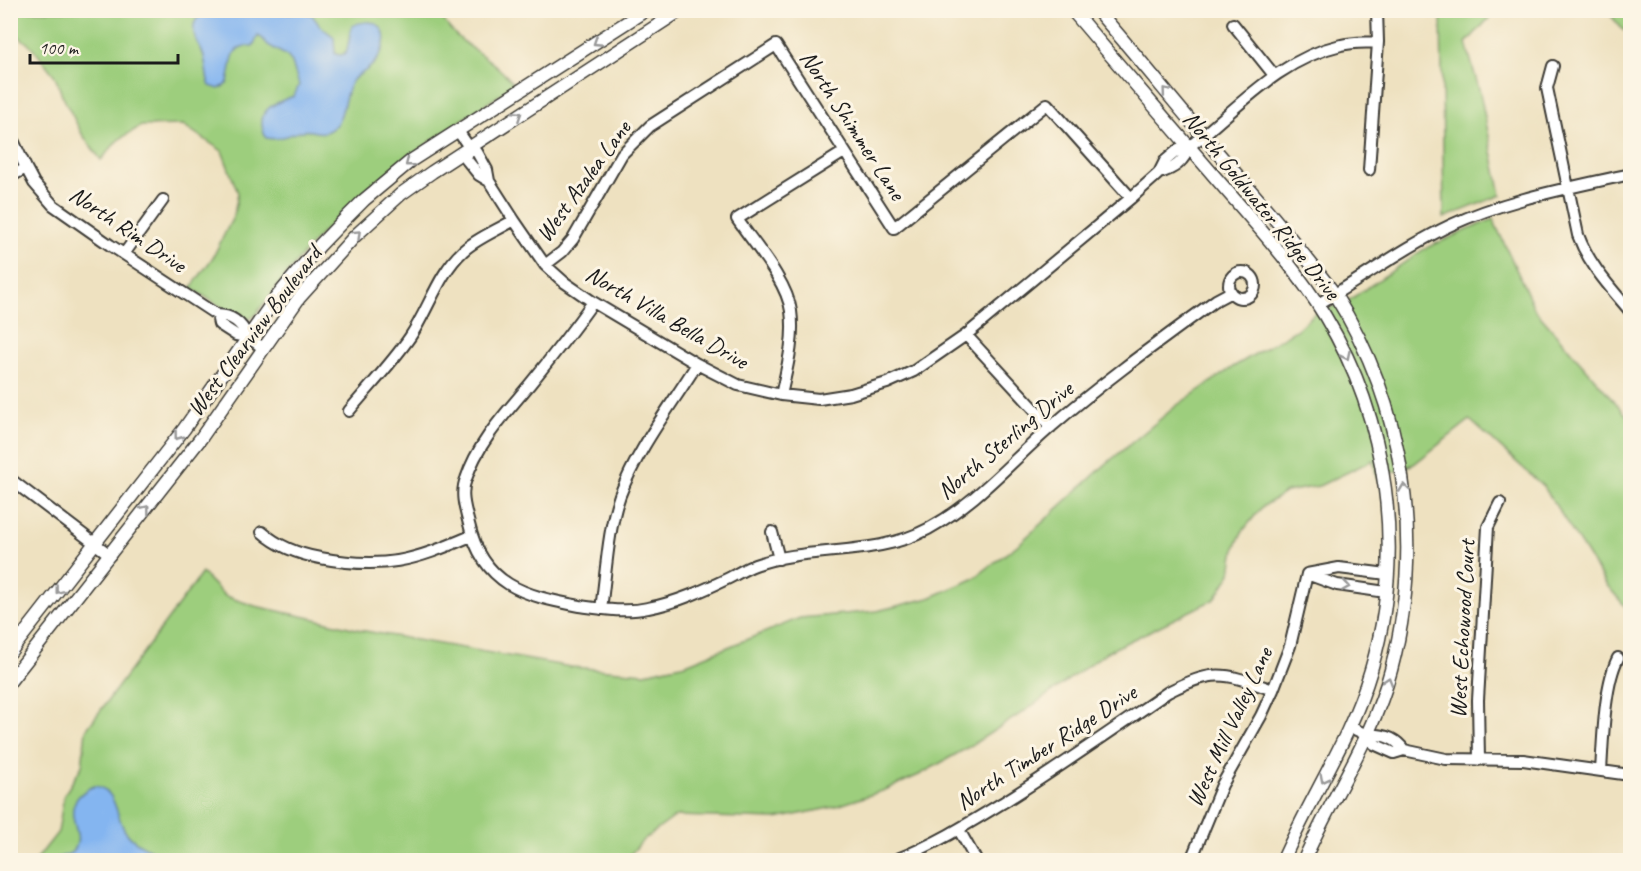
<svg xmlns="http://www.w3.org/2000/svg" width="1641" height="871" font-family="Caveat,sans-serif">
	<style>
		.green { fill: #9dce7d; stroke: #5c754c; stroke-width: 1.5 }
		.water { fill: #84b5f0; stroke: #506886; stroke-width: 1.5 }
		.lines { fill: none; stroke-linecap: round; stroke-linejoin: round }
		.minor-casing { stroke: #3c3a35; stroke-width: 14 }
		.tertiary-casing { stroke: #3c3a35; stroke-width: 15 }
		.minor { stroke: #fff; stroke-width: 10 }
		.tertiary { stroke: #fff; stroke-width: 12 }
		.oneway { stroke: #999 }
		.labels { text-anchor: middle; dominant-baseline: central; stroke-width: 6; stroke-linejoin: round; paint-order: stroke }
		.street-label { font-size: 24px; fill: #1c1c1c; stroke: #fcf5e5 }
	</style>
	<rect width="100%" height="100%" fill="#fcf5e5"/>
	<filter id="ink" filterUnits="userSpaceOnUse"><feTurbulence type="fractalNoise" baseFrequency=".0167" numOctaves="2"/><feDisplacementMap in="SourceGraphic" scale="12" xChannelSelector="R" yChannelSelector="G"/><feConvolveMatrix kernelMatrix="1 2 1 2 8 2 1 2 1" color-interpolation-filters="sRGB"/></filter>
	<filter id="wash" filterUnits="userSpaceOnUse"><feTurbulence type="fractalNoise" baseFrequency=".008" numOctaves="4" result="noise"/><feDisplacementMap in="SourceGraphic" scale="24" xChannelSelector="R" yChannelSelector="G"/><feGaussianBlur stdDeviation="1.35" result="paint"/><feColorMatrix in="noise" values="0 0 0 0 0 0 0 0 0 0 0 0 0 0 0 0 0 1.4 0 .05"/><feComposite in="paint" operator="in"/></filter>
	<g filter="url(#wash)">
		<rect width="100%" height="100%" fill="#eee1c0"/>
		<path class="green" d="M 10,11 L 441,11 C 444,33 478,51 495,65 C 502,71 509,78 515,85 C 451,127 386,168 332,223 C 303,251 280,283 256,314 L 250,319 L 242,320 L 191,288 L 213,257 L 234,215 L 238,193 L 222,151 L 183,125 L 141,126 L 118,140 L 101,160 L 82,134 L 62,95 L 55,76 L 32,47 L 11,30 Z
			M 1441,11 L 1496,11 L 1466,43 L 1480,93 L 1501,195 L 1444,218 Z
			M 1607,11 L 1630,11 L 1630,32 L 1623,30 Z
			M 1493,219 L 1535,310 L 1630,419 L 1630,612 L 1605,583 L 1544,487 L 1470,420 L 1414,464 L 1377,479 L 1373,460 L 1319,486 L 1286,492 L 1262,507 L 1242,532 L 1235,548 L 1231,573 L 1215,599 L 1107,652 L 1025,711 L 967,748 L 919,775 L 885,790 L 834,807 L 776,819 L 676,816 L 643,840 L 629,856 L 628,860 L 36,860 L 58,832 L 64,795 L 82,766 L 86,730 L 202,573 L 225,596 L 255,606 L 311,618 L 365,631 L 571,667 L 645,673 L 686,664 L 800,618 L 877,611 L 929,598 L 973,579 L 1020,543 L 1106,464 L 1176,406 L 1233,367 L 1296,330 L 1315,313 L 1346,302 L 1426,248 Z"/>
		<path class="water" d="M 244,11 L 270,11 L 280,13 L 305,12 L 312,15 L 320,26 L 334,37 L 335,54 L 340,55 L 344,54 L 347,50 L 352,26 C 359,22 372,20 378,25 C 393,37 379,60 368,69 C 363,73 357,75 353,80 C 341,94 347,126 325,132 C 317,134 310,129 302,131 C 289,134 280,141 266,138 C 253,111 273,103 294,96 L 299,85 L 292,62 L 287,56 L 268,45 L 262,38 L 258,36 L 253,46 C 226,43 234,69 227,84 L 219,89 L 210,86 C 205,75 207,65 203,54 C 201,48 197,44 195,37 C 186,6 224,12 242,14 Z
			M 95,786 C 117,789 115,815 125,831 C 135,846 154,849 167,860 L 53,860 C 60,855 69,857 74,850 C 86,833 62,816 79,796 C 84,791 88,788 95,786 Z"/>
	</g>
	<g filter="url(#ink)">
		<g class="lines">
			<g class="minor-casing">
				<path id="minor" d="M 1233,24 L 1274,75
					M 1553,66 L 1547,88 L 1578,235 C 1589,265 1610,287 1630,311
					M 458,131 L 469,147 L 477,152 L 487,170 L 489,181 L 514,220 L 545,265 L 564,282 L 593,302 L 697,364 L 738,385 L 781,395 L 819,399 L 851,394 L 887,383 L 914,371 L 966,335 L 1131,198 L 1159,173 L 1165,161 L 1178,150 L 1189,147 C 1237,109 1279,59 1341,45 C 1353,42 1366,43 1378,42
					M 10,134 L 26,168 L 34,183 L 53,205 L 110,245 L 217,315 C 232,315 242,324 248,337
					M 469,147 L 466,159 L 479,175 L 489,181
					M 1369,170 L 1378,42 L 1377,10
					M 1159,173 C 1174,169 1184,162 1189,147
					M 10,177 L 26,168
					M 124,254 L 163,200
					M 545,265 L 562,252 L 573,239 L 622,154 L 650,126 L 776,45 L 894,228 L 1047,104 L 1131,198
					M1229 285a13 13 0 1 1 26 0a13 13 0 1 1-26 0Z
					M 593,302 C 573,330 552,357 530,384 C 506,413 478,442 466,479 C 460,493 465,509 469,524 C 483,585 524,596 580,606 C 602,609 626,613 648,608 C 676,603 704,590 729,578 C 737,574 746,568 755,565 C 811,545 874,558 928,529 C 979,501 1009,463 1052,426 C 1104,381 1160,341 1216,300 L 1231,292
					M 1318,304 C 1362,279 1404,247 1451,225 C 1507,199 1570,188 1630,174
					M 217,315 L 219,324 L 236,335 L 248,337 L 263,348
					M 966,335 L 1051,427
					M 781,395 C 787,368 795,339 791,311 C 787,281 754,244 737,219 L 844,152
					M 349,411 C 369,387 392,363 410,337 C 429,309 438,274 463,251 C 477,238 498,230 514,220
					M 10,479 L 110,555
					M 262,532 C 279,547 298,554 320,558 C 384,570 413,561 471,536
					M 772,532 L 779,559
					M 1307,574 L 1337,585 L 1386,592
					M 1307,574 L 1339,568 L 1387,574
					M 601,609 C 606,574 608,528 620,495 C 638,448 671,406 697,364
					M 1350,727 L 1367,735 L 1374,744 L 1394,753 L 1404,750 L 1446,759 L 1523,760 L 1630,775
					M 1367,735 C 1381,734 1395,737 1404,750
					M 1479,760 L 1478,700 L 1488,527 L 1500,503
					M 1601,771 C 1603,740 1604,685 1618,658
					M 959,830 L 976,860
					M 895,860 C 934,845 968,824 1004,802 C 1060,767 1114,729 1168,692 C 1216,668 1224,673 1273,690
					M 1191,860 L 1222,785 L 1261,716 L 1273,690 L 1290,646 L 1307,574"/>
			</g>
			<g class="tertiary-casing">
				<path id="tertiary" d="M 1072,10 C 1118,64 1163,117 1209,170 C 1249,217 1293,263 1325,316 C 1388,420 1406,552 1371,670 C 1351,738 1311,796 1283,860
					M 1097,10 C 1134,52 1168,95 1204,137 C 1236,174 1269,210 1299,249 C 1311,264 1324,279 1335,295 C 1405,406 1425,544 1391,670 C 1373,738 1332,796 1304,860
					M 10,652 L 184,429 L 275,299 L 320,245 L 345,219 L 364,200 L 412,160 L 646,10
					M 10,681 L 201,438 L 299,298 L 355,236 L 401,194 L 432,172 L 681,10"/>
			</g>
			<use href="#minor" class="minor"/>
			<use href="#tertiary" class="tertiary"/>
		</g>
		<defs><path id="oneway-chevron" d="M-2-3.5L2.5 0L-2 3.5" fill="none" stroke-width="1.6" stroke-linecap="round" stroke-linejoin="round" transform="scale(1.5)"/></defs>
		<g class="oneway">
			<use href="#oneway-chevron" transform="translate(597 42) rotate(147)"/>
			<use href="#oneway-chevron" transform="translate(1166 91) rotate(-130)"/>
			<use href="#oneway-chevron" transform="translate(518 115) rotate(-33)"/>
			<use href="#oneway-chevron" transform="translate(409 163) rotate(142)"/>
			<use href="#oneway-chevron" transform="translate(357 234) rotate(-44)"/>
			<use href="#oneway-chevron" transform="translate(1346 356) rotate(64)"/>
			<use href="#oneway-chevron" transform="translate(178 436) rotate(127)"/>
			<use href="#oneway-chevron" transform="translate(1404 488) rotate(-98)"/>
			<use href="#oneway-chevron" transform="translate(146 509) rotate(-52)"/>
			<use href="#oneway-chevron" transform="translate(1346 586) rotate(9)"/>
			<use href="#oneway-chevron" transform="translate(59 590) rotate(128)"/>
			<use href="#oneway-chevron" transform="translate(1388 681) rotate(-73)"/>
			<use href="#oneway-chevron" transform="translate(1324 779) rotate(117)"/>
		</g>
	</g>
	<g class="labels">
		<g class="street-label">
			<text transform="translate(853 125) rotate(57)">North Shimmer Lane</text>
			<text transform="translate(583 181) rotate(-54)">West Azalea Lane</text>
			<text transform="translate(1262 205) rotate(51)">North Goldwater Ridge Drive</text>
			<text transform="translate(128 229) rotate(34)">North Rim Drive</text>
			<text transform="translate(667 317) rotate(30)">North Villa Bella Drive</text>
			<text transform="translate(254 331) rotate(-53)">West Clearview Boulevard</text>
			<text transform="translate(1005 440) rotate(-40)">North Sterling Drive</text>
			<text transform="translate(1462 629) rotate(-87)">West Echowood Court</text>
			<text transform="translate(1229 727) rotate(-65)">West Mill Valley Lane</text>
			<text transform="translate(1046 747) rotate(-33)">North Timber Ridge Drive</text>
		</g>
	</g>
	<rect width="1641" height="871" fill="none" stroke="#fcf5e5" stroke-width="36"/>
	<path d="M30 54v9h148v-9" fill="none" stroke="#1c1c1c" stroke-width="3"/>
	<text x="39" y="54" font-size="18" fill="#1c1c1c" stroke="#fcf5e5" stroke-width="4.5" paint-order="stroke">100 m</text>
</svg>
